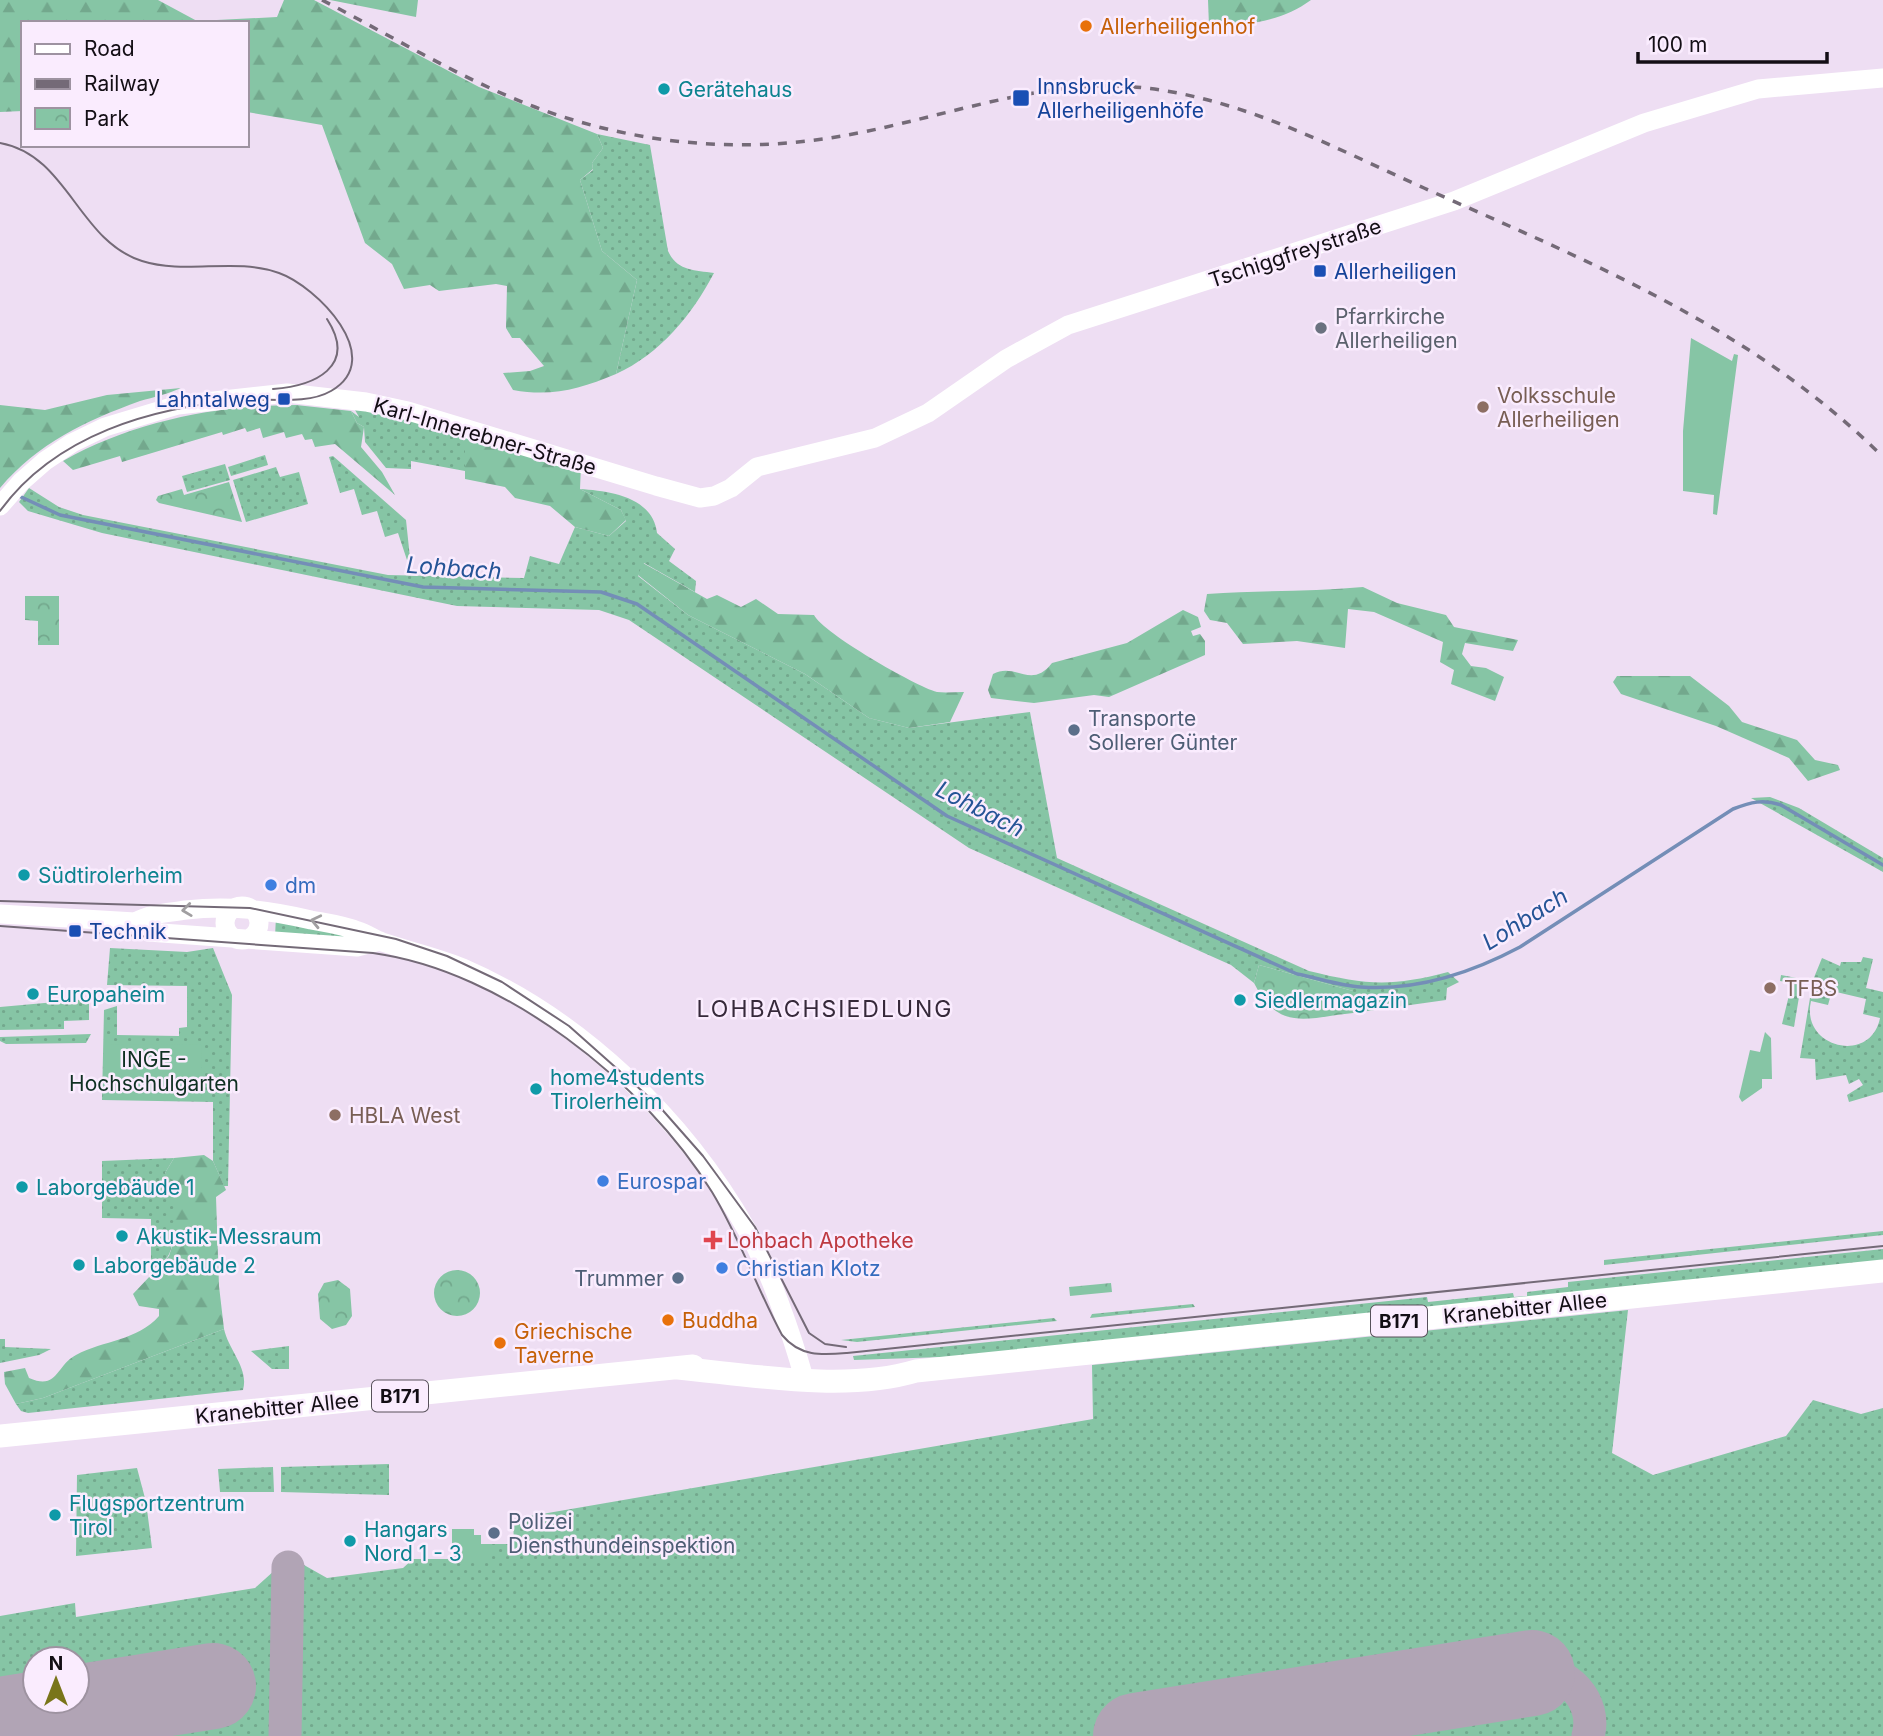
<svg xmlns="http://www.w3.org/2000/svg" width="1883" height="1736" font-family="Inter,sans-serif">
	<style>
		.grass { fill: url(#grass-dots); fill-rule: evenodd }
		.forest { fill: url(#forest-firs) }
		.park { fill: url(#park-crowns) }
		.garden { fill: #86c5a5 }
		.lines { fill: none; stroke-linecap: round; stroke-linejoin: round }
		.stream { stroke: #748eb7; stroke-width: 3.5 }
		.taxiway { stroke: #b1a4b5; stroke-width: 33 }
		.runway { stroke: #b1a4b5; stroke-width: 86 }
		.secondary { stroke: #fff; stroke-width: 19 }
		.primary { stroke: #fff; stroke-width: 23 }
		.tram { stroke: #746a77; stroke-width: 2 }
		.rail { stroke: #746a77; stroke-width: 3.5; stroke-dasharray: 9 9; stroke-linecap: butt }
		.oneway { stroke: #a19fa1 }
		.food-dot { fill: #e8710a; stroke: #faecfe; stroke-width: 2.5 }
		.culture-dot { fill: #0f9aa8; stroke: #faecfe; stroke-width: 2.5 }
		.transit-dot { fill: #1a4fb4; stroke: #faecfe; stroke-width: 2.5 }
		.worship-dot { fill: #6b7280; stroke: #faecfe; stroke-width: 2.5 }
		.education-dot { fill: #8d6e63; stroke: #faecfe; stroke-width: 2.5 }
		.service-dot { fill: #5c6f8a; stroke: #faecfe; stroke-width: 2.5 }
		.shop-dot { fill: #3f7fe0; stroke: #faecfe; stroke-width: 2.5 }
		.health-dot { fill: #e0444e; stroke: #faecfe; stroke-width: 2.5 }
		.labels { text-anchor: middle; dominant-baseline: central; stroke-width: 5; stroke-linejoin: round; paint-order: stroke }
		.shield { fill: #faecfe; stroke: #58515b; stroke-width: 2 }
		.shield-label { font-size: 19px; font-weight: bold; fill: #130e15 }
		.food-label { font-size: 21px; fill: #c56008; stroke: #faecfe; text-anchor: start }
		.transit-label { font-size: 21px; fill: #164399; stroke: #faecfe; text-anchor: start }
		.culture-label { font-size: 21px; fill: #0d838f; stroke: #faecfe; text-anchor: start }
		.street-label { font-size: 21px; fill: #130e15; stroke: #faecfe }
		.worship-label { font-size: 21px; fill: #5b616d; stroke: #faecfe; text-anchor: start }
		.education-label { font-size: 21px; fill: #785e54; stroke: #faecfe; text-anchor: start }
		.service-label { font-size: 21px; fill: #4e5e75; stroke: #faecfe; text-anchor: start }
		.shop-label { font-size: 21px; fill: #366cbe; stroke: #faecfe; text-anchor: start }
		.park-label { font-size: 21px; fill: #0f3022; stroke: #faecfe }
		.health-label { font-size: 21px; fill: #be3a42; stroke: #faecfe; text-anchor: start }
		.water-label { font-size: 23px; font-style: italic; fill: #255496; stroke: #faecfe }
		.neighbourhood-label { font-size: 23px; letter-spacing: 2px; fill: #36293a; stroke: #faecfe }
	</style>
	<defs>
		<pattern id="grass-dots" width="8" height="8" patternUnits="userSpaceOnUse" patternTransform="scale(1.75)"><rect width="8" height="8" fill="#86c5a5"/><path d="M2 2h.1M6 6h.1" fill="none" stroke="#73a88d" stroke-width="1.8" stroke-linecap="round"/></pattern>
		<pattern id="forest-firs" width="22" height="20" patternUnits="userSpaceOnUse" patternTransform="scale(1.75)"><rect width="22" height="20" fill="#86c5a5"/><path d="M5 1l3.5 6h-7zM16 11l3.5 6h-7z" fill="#73a88d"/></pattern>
		<pattern id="park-crowns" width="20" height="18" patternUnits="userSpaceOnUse" patternTransform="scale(1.75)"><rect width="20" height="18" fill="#86c5a5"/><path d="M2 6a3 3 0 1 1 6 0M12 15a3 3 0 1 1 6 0" fill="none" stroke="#73a88d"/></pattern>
	</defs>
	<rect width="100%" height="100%" fill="#eedef3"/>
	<path class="grass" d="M 597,134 L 650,145 L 668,251 C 677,271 694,270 714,273 C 692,315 660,354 616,374 L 637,280 L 602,251 L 580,180 L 593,170 L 592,163 L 603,148 Z
		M 366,402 L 465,429 L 465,471 L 411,461 L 411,469 L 386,468 L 365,442 L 364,427 L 357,423 L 351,411 L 359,417 L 355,410 Z
		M 265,455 L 268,465 L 231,476 L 228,467 Z
		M 333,456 L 406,520 L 410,558 L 407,560 L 398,533 L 385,537 L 377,511 L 362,515 L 354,489 L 340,493 L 329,457 Z
		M 225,464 L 230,480 L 187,492 L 182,476 Z
		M 276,467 L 280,477 L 299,472 L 308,504 L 246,522 L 233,480 Z
		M 29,488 L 59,507 L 83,515 L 388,575 L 524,578 L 530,556 L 559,564 L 575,527 L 609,536 L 626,521 L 621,510 L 580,489 C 610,491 653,497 657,533 L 675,549 L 669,561 L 696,581 L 695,592 L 644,563 L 638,576 L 688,615 L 805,674 L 869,718 L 909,728 L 1030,712 L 1057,858 L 1309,971 C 1366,985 1391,987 1448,972 L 1459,982 L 1447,988 L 1446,1000 L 1353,1013 L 1353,991 L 1259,965 L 1254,983 L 1231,965 L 969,848 L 629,620 L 599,610 L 457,606 L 102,533 L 28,511 L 19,502 Z
		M 1770,797 L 1799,808 L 1883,858 L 1883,872 L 1751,798 Z
		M 276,916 L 355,933 L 354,940 L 275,937 Z
		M 110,948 L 187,952 L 213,948 L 232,995 L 228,1186 L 224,1186 L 213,1161 L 213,1102 L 102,1100 L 104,1010 L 117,1006 L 117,1035 L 179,1036 L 179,1028 L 187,1027 L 187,986 L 107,985 Z
		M 1863,957 L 1873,959 L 1866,988 L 1883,992 L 1883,1092 L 1849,1102 L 1847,1095 L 1863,1085 L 1859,1079 L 1849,1084 L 1846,1075 L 1816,1080 L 1815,1059 L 1800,1058 L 1813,980 L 1822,958 L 1840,966 L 1841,962 L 1861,962 ZM 1832,991 L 1866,999 L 1863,1014 L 1880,1018 C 1871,1065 1800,1048 1811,1001 L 1828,1005 Z
		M 1781,975 L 1802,979 L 1794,1027 L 1782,1024 L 1792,983 L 1780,981 Z
		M 89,999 L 89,1020 L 64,1021 L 64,1029 L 0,1030 L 0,1007 Z
		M 91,1034 L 86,1043 L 6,1044 L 0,1041 L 0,1037 Z
		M 174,1158 L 165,1173 L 180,1183 C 177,1198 175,1248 168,1256 C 164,1262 156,1266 151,1272 L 151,1219 L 102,1218 L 102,1161 Z
		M 1883,1231 L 1883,1235 L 1604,1265 L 1604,1260 Z
		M 1883,1249 L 1883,1264 L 972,1356 L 854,1360 L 853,1356 L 1427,1297 L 1428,1302 L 1513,1293 L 1514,1297 L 1527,1296 L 1527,1292 L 1568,1287 L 1568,1282 Z
		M 1193,1304 L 1195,1307 L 1090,1318 L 1092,1314 Z
		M 1628,1310 L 1612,1453 L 1653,1475 L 1786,1436 L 1813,1400 L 1861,1414 L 1883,1408 L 1883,1736 L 0,1736 L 0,1616 L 75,1603 L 76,1617 L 255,1588 L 275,1570 L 288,1567 L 304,1565 L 327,1578 L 403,1568 L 413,1559 L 492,1559 L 492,1544 L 514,1544 L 513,1519 L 1093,1419 L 1092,1365 ZM 35,1659 L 77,1659 L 77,1701 L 35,1701 Z
		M 1054,1318 L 1057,1321 L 857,1342 L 841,1340 Z
		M 224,1329 C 229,1351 249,1368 243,1390 L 28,1413 L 21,1411 L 16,1404 L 43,1398 Z
		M 0,1339 L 5,1339 L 5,1347 L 51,1349 L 39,1355 L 0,1363 Z
		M 289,1346 L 289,1369 L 272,1369 L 251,1351 Z
		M 389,1464 L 389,1495 L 281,1492 L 281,1467 Z
		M 273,1467 L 274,1492 L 220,1492 L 218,1469 Z
		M 137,1468 L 146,1502 L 152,1548 L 76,1556 L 77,1475 Z"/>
	<path class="forest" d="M 0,0 L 158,0 L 197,21 L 277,17 L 284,0 L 314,0 L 479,87 L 597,134 L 603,148 L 592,163 L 593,169 L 580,180 L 602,251 L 637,280 L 616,374 C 580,389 552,397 513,390 L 503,373 L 530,371 L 544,366 L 520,338 L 512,338 L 506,328 L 507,286 L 496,284 L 439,291 L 430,285 L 404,289 L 392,264 L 365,243 L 322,125 L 247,112 L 247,23 L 23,23 L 23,111 L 0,112 Z
		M 330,0 L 418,0 L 416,17 Z
		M 1208,0 L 1311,0 C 1281,22 1245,26 1209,26 Z
		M 181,388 C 168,394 154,397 140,401 C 85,421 38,443 0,488 L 0,405 L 45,410 L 107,395 Z
		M 256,406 L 296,405 L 351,411 L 357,423 L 364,427 L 361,447 L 382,472 L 395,495 L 335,444 L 315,447 L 312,439 L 305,440 L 302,434 L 286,438 L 284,432 L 263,438 L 260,428 L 247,432 L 245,428 L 223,435 L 222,432 L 122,462 L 120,456 L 73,470 L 63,461 C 123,427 188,412 256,406 Z
		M 465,429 L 581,465 L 580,489 L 621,510 L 626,520 L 609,536 L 575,527 L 550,506 L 515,498 L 505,487 L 465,479 Z
		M 643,563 L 707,599 L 717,595 L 741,607 L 756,599 L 778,614 L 814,615 C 823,633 915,686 937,692 C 945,693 955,692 964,692 L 950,722 L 909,728 L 869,718 L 805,674 L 688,615 L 638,575 Z
		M 1363,587 L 1397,603 L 1446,615 L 1454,627 L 1518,640 L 1513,651 L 1465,643 L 1462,654 L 1471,666 L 1486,668 L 1504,677 L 1495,701 L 1451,684 L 1454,670 L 1440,662 L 1443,642 L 1374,612 L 1348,609 L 1345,648 L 1297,641 L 1243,644 L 1227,623 L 1210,620 L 1204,611 L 1207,594 C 1259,590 1311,592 1363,587 Z
		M 1183,610 L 1198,617 L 1201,627 L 1191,631 L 1193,636 L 1200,634 L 1205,641 L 1205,655 L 1109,697 L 1094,695 L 1034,703 L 991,698 L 988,690 L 993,674 C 1016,662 1031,690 1052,663 L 1127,643 Z
		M 1617,676 L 1690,676 L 1729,706 L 1742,722 L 1797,740 L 1815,760 L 1838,765 L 1840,770 L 1808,781 L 1789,758 L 1716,726 L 1621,694 L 1613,682 Z
		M 204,1155 L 213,1161 L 226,1190 L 216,1197 L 219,1286 L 224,1329 L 43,1398 L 16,1404 L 5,1384 L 4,1372 L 25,1368 L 29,1378 C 58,1391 56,1365 76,1355 C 104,1340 137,1341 159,1316 L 159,1309 L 139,1306 L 133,1294 L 169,1256 L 174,1240 L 174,1209 L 180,1183 L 171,1179 L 165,1173 L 174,1158 Z"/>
	<path class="park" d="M 229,482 L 242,522 L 159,503 L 156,500 L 158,496 L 182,489 L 184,495 Z
		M 25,596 L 59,596 L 59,645 L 38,645 L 38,621 L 25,620 Z
		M 1259,965 L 1353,991 L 1353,1013 C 1306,1018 1279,1032 1254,983 Z
		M434 1293a23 23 0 1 1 46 0a23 23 0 1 1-46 0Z
		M 338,1280 L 350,1289 L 352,1316 L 346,1325 L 332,1329 L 320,1319 L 318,1294 L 324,1283 Z
		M 1111,1283 L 1112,1292 L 1070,1296 L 1069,1287 Z"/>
	<path class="garden" d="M 1691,338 L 1732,361 L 1734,354 L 1738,355 L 1717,515 L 1713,514 L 1714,495 L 1683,491 L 1683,431 Z
		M 1765,1032 L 1771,1038 L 1772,1079 L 1762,1079 L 1762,1088 L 1742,1102 L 1739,1097 L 1750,1050 L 1760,1052 Z
		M 106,1044 L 202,1045 L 201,1098 L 106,1098 Z
		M 452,1529 L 474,1529 L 474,1535 L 481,1535 L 481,1544 L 492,1544 L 492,1559 L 452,1559 Z"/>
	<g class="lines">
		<path class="stream" d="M 19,496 L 60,515 L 423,587 L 601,592 L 637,604 L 947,816 L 1297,974 C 1318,978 1340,986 1361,987 C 1417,991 1471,973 1520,947 L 1733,809 C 1751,802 1763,799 1781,805 L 1883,865"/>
		<path class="taxiway" d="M 1532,1673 C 1566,1667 1598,1702 1588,1736
			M 1252,1717 L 1278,1720 L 1321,1736
			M 285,1736 L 288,1567"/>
		<path class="runway" d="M 0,1720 L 213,1686
			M 1136,1736 L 1532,1673"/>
		<path class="secondary" d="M 0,506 L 21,482 L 45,461 L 72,443 L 105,427 L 178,405 L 287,393 L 366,402 L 408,411 L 656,486 L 700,498 L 714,496 L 731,488 L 757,467 L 875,438 L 928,413 L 1006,359 L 1068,325 L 1454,201 L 1644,123 L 1758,89 L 1883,78
			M225 923a17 17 0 1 1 34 0a17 17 0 1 1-34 0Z
			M 0,914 L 135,922 L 148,932 L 357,947 L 380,941
			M 135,922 C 151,913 167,913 186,910 C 230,905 268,910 311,920 C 327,923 343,925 358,931 C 366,933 374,939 382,942 C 409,951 436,957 463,968 C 581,1019 684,1119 747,1230 C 769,1269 792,1335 804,1378"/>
		<path class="primary" d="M 678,1368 C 751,1375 846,1392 916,1371 L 1883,1271
			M 0,1436 L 693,1366"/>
		<path class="tram" d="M 0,143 C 68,155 78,241 142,261 C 186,275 235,257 279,273 C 316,286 388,358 331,391 C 307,405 269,398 242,400 C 152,407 55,435 0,511
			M 273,389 C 314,386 358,367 327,319
			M 0,901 L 250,908 L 396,939 L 447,956 L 502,982 L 569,1026 L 659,1106 L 703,1156 L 755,1227 L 809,1333 L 825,1344 L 846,1347
			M 0,926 L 373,953 C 504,971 644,1082 712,1192 C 740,1238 757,1289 782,1335 C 800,1357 822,1355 847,1353 L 1883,1246"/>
		<path class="rail" d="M 322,0 C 392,36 461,79 535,107 C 630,143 735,154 836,137 C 924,123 1032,82 1120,86 C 1229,91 1326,144 1424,188 C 1589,262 1752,327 1883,457"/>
	</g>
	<defs><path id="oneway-chevron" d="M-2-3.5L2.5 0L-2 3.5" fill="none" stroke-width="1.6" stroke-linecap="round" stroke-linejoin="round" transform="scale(1.75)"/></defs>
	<g class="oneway">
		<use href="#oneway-chevron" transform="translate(187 910) rotate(173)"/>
		<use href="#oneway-chevron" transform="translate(316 921) rotate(-167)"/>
	</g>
	<g class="food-dot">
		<circle cx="1086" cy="26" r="7"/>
		<circle cx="668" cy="1320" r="7"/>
		<circle cx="500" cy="1343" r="7"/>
	</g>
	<g class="culture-dot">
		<circle cx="664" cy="89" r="7"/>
		<circle cx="24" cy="875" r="7"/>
		<circle cx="33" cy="994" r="7"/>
		<circle cx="1240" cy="1000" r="7"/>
		<circle cx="536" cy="1089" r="7"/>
		<circle cx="22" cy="1187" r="7"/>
		<circle cx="122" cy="1236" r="7"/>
		<circle cx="79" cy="1265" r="7"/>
		<circle cx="55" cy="1515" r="7"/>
		<circle cx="350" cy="1541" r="7"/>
	</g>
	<g class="transit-dot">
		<rect x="1012" y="89" width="18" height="18" rx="3.5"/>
		<rect x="1313" y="264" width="14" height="14" rx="3.5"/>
		<rect x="277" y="392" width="14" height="14" rx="3.5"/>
		<rect x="68" y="924" width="14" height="14" rx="3.5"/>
	</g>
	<circle class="worship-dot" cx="1321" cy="328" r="7"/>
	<g class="education-dot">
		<circle cx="1483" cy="407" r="7"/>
		<circle cx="1770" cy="988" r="7"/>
		<circle cx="335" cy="1115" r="7"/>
	</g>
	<g class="service-dot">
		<circle cx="1074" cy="730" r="7"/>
		<circle cx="678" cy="1278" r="7"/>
		<circle cx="494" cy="1533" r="7"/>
	</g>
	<g class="shop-dot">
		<circle cx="271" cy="885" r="7"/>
		<circle cx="603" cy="1181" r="7"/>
		<circle cx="722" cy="1268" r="7"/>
	</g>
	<path class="health-dot" d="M709.5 1229.5h7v7h7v7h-7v7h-7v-7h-7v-7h7z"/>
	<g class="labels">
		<g class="shield">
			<rect x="1371" y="1305.5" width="56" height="31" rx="5"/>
			<rect x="372" y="1380.5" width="56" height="31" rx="5"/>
		</g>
		<g class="shield-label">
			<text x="1399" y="1321">B171</text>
			<text x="400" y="1396">B171</text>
		</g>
		<g class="food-label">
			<text x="1100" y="26">Allerheiligenhof</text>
			<text x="682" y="1320">Buddha</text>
			<text x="514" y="1331">Griechische<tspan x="514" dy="24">Taverne</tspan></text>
		</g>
		<g class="transit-label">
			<text x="1037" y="86">Innsbruck<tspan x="1037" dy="24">Allerheiligenhöfe</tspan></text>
			<text x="1334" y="271">Allerheiligen</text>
			<text x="270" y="399" text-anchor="end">Lahntalweg</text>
			<text x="89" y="931">Technik</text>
		</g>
		<g class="culture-label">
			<text x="678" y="89">Gerätehaus</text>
			<text x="38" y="875">Südtirolerheim</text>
			<text x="47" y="994">Europaheim</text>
			<text x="1254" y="1000">Siedlermagazin</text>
			<text x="550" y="1077">home4students<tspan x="550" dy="24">Tirolerheim</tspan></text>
			<text x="36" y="1187">Laborgebäude 1</text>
			<text x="136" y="1236">Akustik-Messraum</text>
			<text x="93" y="1265">Laborgebäude 2</text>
			<text x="69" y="1503">Flugsportzentrum<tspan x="69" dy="24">Tirol</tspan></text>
			<text x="364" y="1529">Hangars<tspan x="364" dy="24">Nord 1 - 3</tspan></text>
		</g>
		<g class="street-label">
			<text transform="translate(1295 253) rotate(-18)">Tschiggfreystraße</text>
			<text transform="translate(485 436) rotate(16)">Karl-Innerebner-Straße</text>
			<text transform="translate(1525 1308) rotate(-6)">Kranebitter Allee</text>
			<text transform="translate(277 1408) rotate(-6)">Kranebitter Allee</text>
		</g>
		<g class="worship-label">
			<text x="1335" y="316">Pfarrkirche<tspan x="1335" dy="24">Allerheiligen</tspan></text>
		</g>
		<g class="education-label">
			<text x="1497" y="395">Volksschule<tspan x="1497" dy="24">Allerheiligen</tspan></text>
			<text x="1784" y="988">TFBS</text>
			<text x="349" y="1115">HBLA West</text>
		</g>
		<g class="service-label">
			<text x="1088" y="718">Transporte<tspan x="1088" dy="24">Sollerer Günter</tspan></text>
			<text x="664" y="1278" text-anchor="end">Trummer</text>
			<text x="508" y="1521">Polizei<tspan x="508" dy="24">Diensthundeinspektion</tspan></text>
		</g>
		<g class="shop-label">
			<text x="285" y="885">dm</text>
			<text x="617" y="1181">Eurospar</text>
			<text x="736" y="1268">Christian Klotz</text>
		</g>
		<g class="park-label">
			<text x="154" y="1059">INGE -<tspan x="154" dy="24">Hochschulgarten</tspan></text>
		</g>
		<g class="health-label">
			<text x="727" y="1240">Lohbach Apotheke</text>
		</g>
		<g class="water-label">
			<text transform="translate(454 568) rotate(4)">Lohbach</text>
			<text transform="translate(980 809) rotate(27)">Lohbach</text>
			<text transform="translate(1525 919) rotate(-32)">Lohbach</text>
		</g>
		<g class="neighbourhood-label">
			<text x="825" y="1009">LOHBACHSIEDLUNG</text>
		</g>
	</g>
	<rect x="21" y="21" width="228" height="126" fill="#faecfe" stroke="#9e93a1" stroke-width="2"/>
	<rect x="35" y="44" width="35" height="10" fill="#ffffff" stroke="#9e93a1" stroke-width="2"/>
	<text x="84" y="56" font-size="21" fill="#130e15">Road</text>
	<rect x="35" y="79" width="35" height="10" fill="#746a77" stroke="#9e93a1" stroke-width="2"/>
	<text x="84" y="91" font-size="21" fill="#130e15">Railway</text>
	<rect x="35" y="108" width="35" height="21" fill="url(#park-crowns)" stroke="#9e93a1" stroke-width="2"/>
	<text x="84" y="126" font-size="21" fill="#130e15">Park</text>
	<g transform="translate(56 1680)"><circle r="33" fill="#faecfe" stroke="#9e93a1" stroke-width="2"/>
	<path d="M0-5L12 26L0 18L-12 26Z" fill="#79751a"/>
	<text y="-10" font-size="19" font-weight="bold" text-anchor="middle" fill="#130e15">N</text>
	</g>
	<path d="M1638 52v10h189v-10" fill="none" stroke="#130e15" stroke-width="3.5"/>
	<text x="1648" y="52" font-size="21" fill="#130e15" stroke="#faecfe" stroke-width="5" paint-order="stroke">100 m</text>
</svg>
